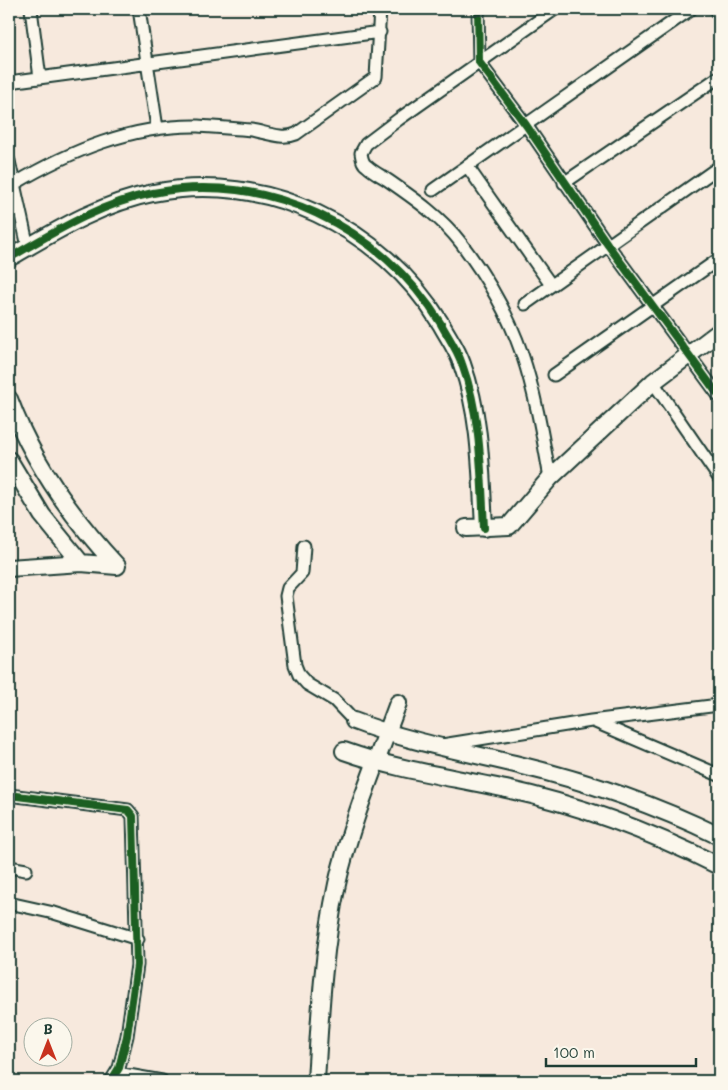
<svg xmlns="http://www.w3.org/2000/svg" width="728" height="1090" font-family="Mali,sans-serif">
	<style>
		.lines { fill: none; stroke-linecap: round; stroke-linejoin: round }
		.street-casing { stroke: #1f3d34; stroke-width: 15 }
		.secondary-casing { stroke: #1f3d34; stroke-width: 20 }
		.street { stroke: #fbf7ec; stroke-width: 11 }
		.secondary { stroke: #fbf7ec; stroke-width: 16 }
		.cycleway-casing { stroke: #fbf7ec; stroke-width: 11 }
		.cycleway { stroke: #1b5e20; stroke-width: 8 }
	</style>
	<rect width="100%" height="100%" fill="#f7e9dd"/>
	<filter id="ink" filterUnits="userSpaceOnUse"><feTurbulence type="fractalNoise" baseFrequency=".02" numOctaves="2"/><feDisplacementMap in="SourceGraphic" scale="10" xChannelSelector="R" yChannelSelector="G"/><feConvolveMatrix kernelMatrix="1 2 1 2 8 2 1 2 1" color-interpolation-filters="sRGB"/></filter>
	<g filter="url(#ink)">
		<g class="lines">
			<g class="street-casing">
				<path id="street" d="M 31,9 L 40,78
					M 139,9 L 157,128
					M 478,9 L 479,62 L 526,125 L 608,245 L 719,396
					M 715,9 L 719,16
					M 9,82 L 380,32
					M 9,161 L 28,247
					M 467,166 L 551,285
					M 564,183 L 719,77
					M 14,184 C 70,151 132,125 198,126 C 215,127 233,128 251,130 C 265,132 282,140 296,134 L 376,77 L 380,9
					M 433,190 L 691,9
					M 525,304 L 719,167
					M 554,375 L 719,259
					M 653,382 L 719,478
					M 550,478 C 533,381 522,323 461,243 C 441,217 415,199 389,181 C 382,176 373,172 367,166 C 362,163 362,158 361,153 L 366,144 L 399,119 L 555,9
					M 304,546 L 302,573 L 288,588 L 286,596 L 295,665 L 299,675 L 307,684 L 334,700 L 354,721
					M 593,721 L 719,775
					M 442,745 L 591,721 L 719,705
					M 9,795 L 128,810 L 133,816 L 137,965 L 127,1036 L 119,1068 L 111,1081
					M 9,867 L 26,870
					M 9,903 L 54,913 L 138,939
					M 117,1073 L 162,1081"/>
			</g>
			<g class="secondary-casing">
				<path id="secondary" d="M 9,258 C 54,232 101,203 153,193 C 265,170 382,227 441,324 C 448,337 457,349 462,364 C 481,416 481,472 484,528
					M 9,399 C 32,461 72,518 117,566
					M 9,460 L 42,515 L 81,563
					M 466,528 L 509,526 L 550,478 L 653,382 L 719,332
					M 9,568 L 81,563 L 117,566
					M 354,721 C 406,741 461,751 515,764 C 586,781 654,804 719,836
					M 344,751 C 397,770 452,777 506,789 C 581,805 651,832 719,866
					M 316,1081 C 320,1015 323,949 337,884 C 351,822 376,763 398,703"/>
			</g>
			<use href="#street" class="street"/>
			<use href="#secondary" class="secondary"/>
			<g class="cycleway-casing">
				<path id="cycleway" d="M 478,9 L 479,62 L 526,125 L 608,245 L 719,396
					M 9,258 C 54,232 101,203 153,193 C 265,170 382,227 441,324 C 448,337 457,349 462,364 C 481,416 481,472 484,528
					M 9,795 L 128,810 L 133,816 L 137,965 L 127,1036 L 119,1068 L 111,1081"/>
			</g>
			<use href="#cycleway" class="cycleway"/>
		</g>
	</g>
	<rect width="728" height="1090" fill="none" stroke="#fbf7ec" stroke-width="30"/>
	<rect x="15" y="15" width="698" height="1060" fill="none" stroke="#1f3d34" stroke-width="2" filter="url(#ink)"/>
	<g transform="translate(48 1042)"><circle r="24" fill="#fbf7ec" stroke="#a3ada2"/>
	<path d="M0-4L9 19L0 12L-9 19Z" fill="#c8321e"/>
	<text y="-8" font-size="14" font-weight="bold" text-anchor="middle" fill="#1f3d34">B</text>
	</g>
	<path d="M546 1058v8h150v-8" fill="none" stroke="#1f3d34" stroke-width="2.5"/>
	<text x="553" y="1058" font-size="15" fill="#1f3d34" stroke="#fbf7ec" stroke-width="4" paint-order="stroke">100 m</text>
</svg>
